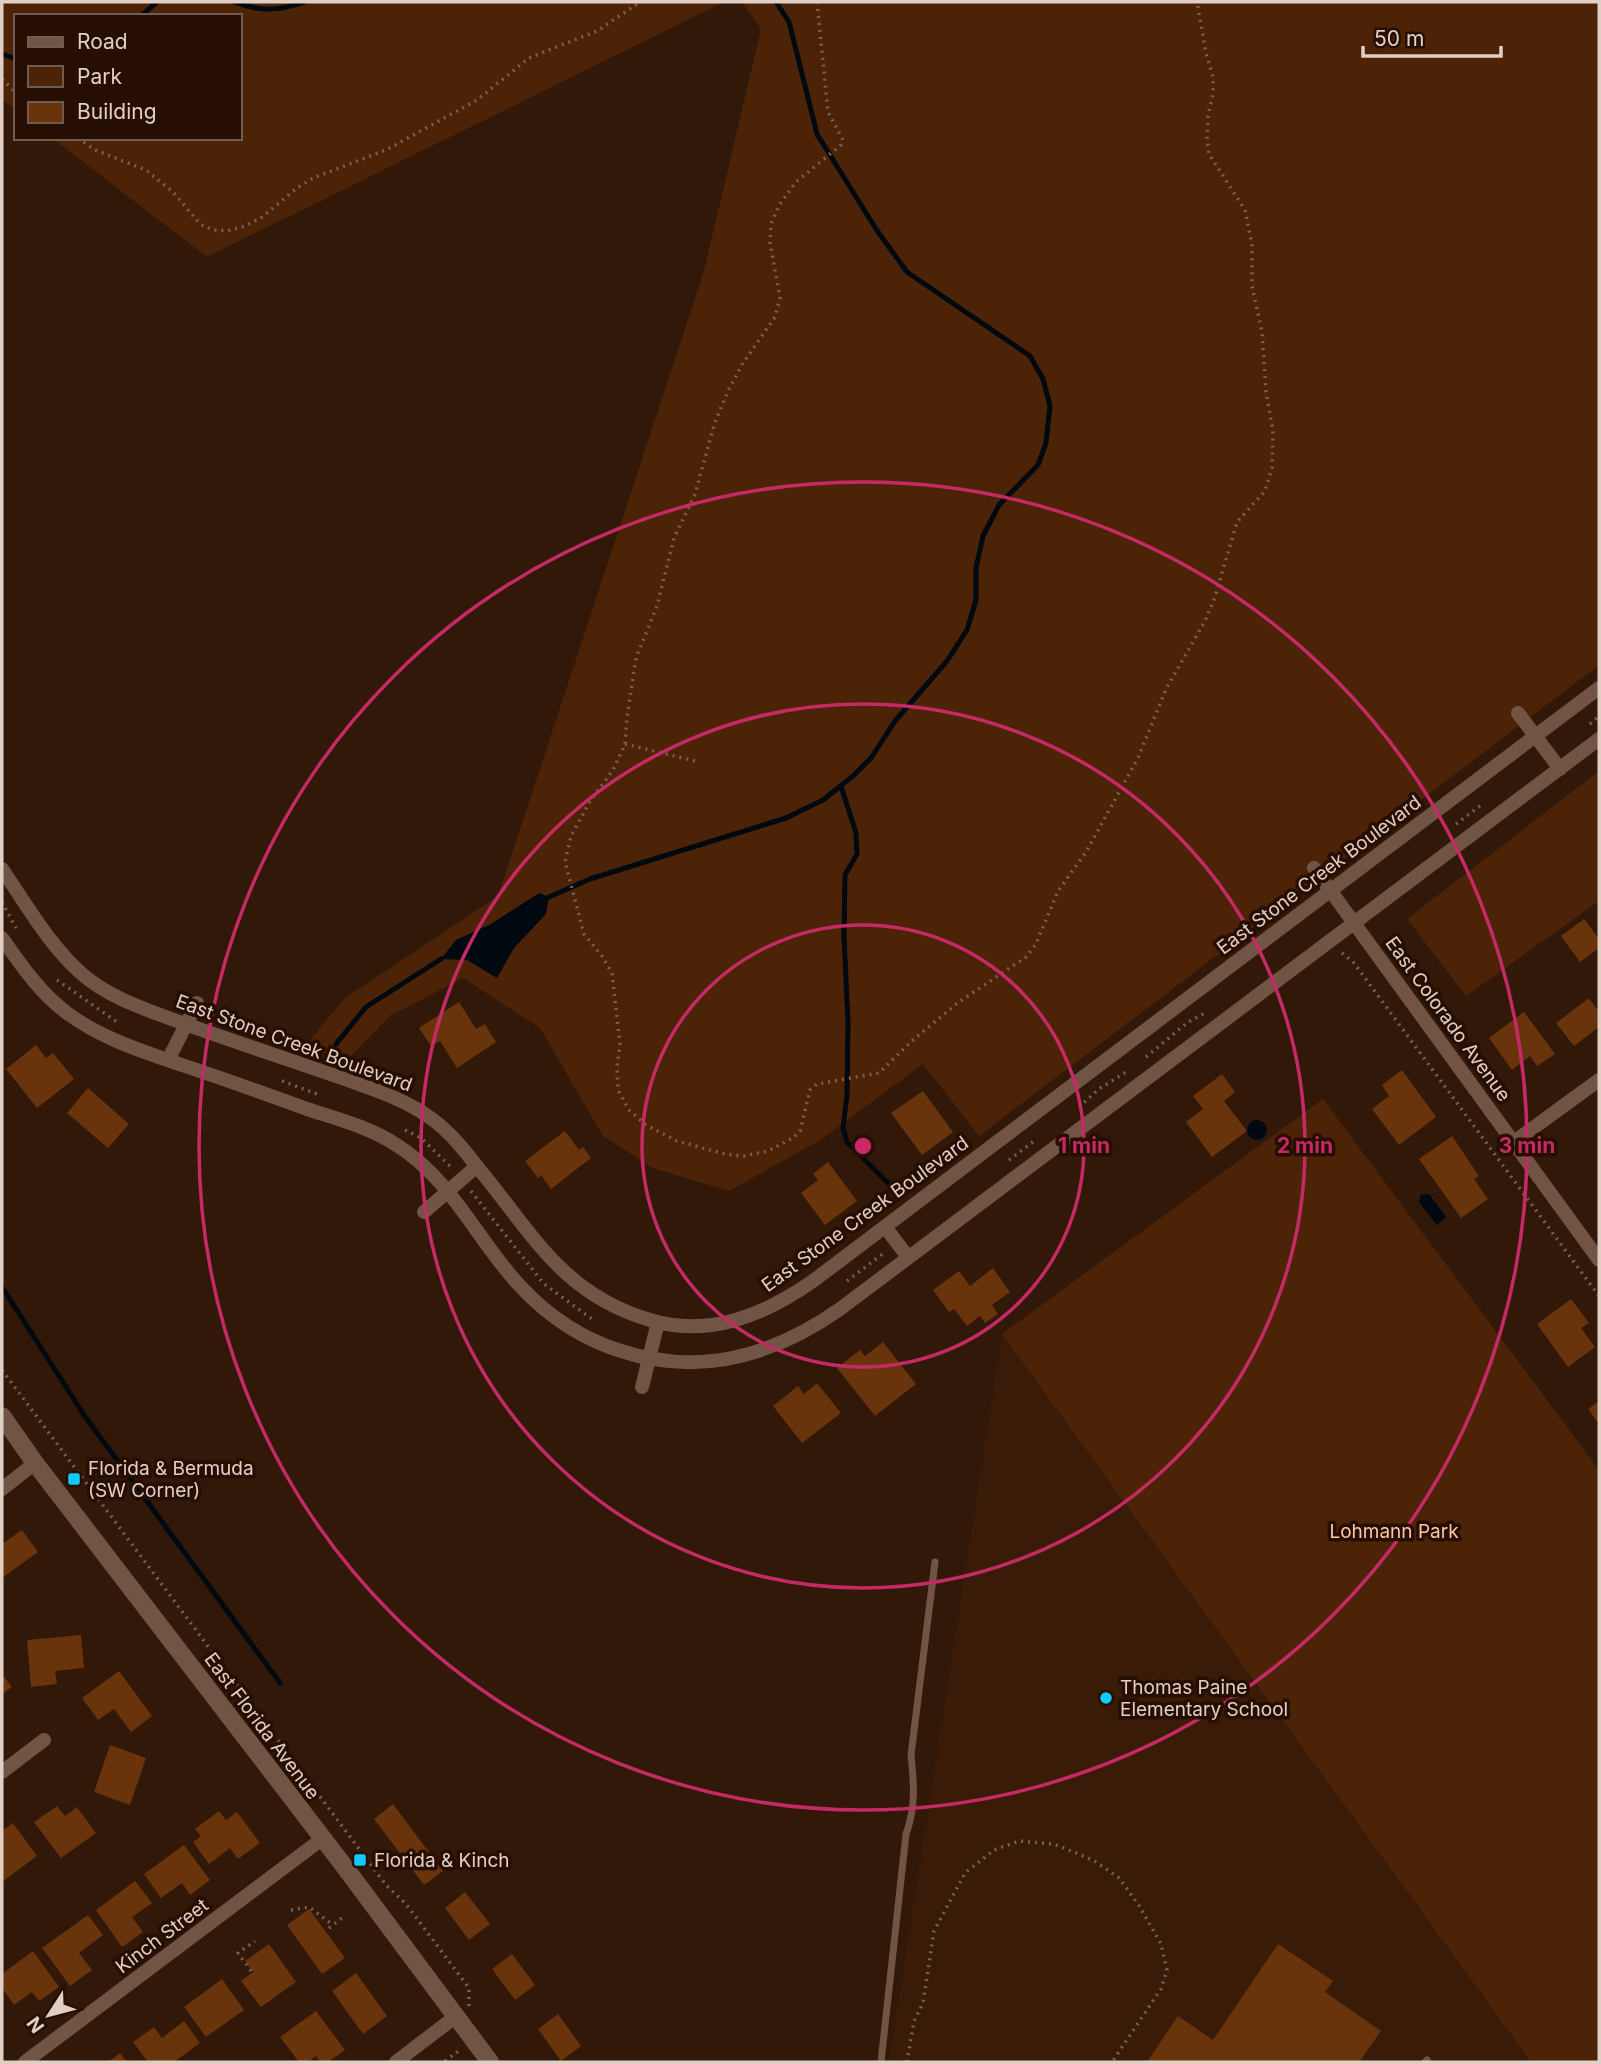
<svg xmlns="http://www.w3.org/2000/svg" width="1601" height="2064" font-family="Inter,sans-serif">
	<style>
		.built { fill: #3a1b07 }
		.green { fill: #4c2307 }
		.water { fill: #000810 }
		.lines { fill: none; stroke-linecap: round; stroke-linejoin: round }
		.stream { stroke: #000810; stroke-width: 5 }
		.building { fill: #69330c }
		.path { stroke: #776153; stroke-width: 3.5; stroke-dasharray: 2 5; stroke-linecap: butt }
		.service { stroke: #715443; stroke-width: 7 }
		.minor { stroke: #715443; stroke-width: 14 }
		.tertiary { stroke: #715443; stroke-width: 18 }
		.ring { fill: none; stroke: #c52a66; stroke-width: 3.5 }
		.poi-dot { fill: #11cafb; stroke: #260e02; stroke-width: 2.5 }
		.labels { text-anchor: middle; dominant-baseline: central; stroke-width: 7; stroke-linejoin: round; paint-order: stroke }
		.street-label { font-size: 19px; fill: #e1cfc5; stroke: #260e02 }
		.poi-label { font-size: 19px; fill: #e1cfc5; stroke: #260e02; text-anchor: start }
		.park-label { font-size: 19px; fill: #fcc7a9; stroke: #260e02 }
		.centre { fill: #c52a66; stroke: #260e02; stroke-width: 3.5 }
		.ring-label { font-size: 21px; text-anchor: middle; font-weight: bold; fill: #c52a66; stroke: #260e02; stroke-width: 7; stroke-linejoin: round; paint-order: stroke }
	</style>
	<rect width="100%" height="100%" fill="#311808"/>
	<path class="built" d="M 1002,1334 L 1531,2062 L 889,2062 Z"/>
	<path class="green" d="M 2,2 L 724,2 L 207,257 L 52,138 L 240,138 L 240,16 L 16,16 L 16,110 L 2,99 Z
		M 742,2 L 1599,2 L 1599,665 L 979,1136 L 923,1064 L 822,1139 L 729,1191 L 653,1168 L 603,1136 L 540,1028 L 463,978 L 390,1016 L 347,1060 L 304,1047 L 345,998 L 498,896 L 704,271 L 761,29 Z
		M 1599,771 L 1599,901 L 1466,996 L 1407,919 Z
		M 1323,1099 L 1599,1470 L 1599,2062 L 1531,2062 L 1002,1334 Z"/>
	<path class="water" d="M 539,893 L 549,897 L 546,914 L 514,948 L 497,978 L 467,960 L 441,959 L 456,940 L 491,924 Z
		M1247 1130a10 10 0 1 1 20 0a10 10 0 1 1-20 0Z
		M 1429,1194 L 1446,1217 L 1437,1225 L 1419,1202 L 1421,1195 Z"/>
	<g class="lines">
		<path class="stream" d="M 234,2 C 261,12 278,11 305,2
			M 141,16 L 157,2
			M 2,54 L 16,59
			M 841,786 L 856,833 L 857,854 L 845,875 L 844,936 L 848,1023 L 847,1095 L 843,1128 L 847,1142 L 899,1194
			M 549,897 L 590,879 L 786,818 L 823,800 L 853,776 L 871,758 L 895,721 L 947,661 L 967,630 L 976,600 L 976,568 L 983,536 L 999,505 L 1038,465 L 1046,443 L 1050,406 L 1043,379 L 1030,356 L 907,272 L 876,229 L 817,134 L 789,22 L 776,2
			M 336,1044 L 366,1007 L 441,959
			M 2,1287 L 84,1415 L 280,1683"/>
	</g>
	<path class="building" d="M 1584,919 L 1599,939 L 1599,948 L 1580,962 L 1561,936 Z
		M 1589,998 L 1599,1012 L 1599,1027 L 1574,1046 L 1556,1023 Z
		M 459,1002 L 476,1029 L 485,1024 L 496,1042 L 457,1068 L 440,1041 L 431,1046 L 419,1028 Z
		M 1524,1012 L 1555,1054 L 1537,1066 L 1530,1056 L 1512,1070 L 1489,1038 Z
		M 36,1045 L 46,1058 L 53,1053 L 74,1079 L 37,1108 L 6,1069 Z
		M 1402,1070 L 1436,1117 L 1399,1145 L 1372,1109 L 1389,1096 L 1382,1085 Z
		M 1222,1074 L 1235,1092 L 1224,1101 L 1247,1131 L 1212,1157 L 1186,1122 L 1203,1109 L 1193,1096 Z
		M 88,1088 L 129,1124 L 108,1148 L 67,1113 Z
		M 923,1091 L 953,1132 L 922,1155 L 891,1113 Z
		M 565,1131 L 579,1150 L 583,1147 L 591,1158 L 551,1189 L 541,1175 L 538,1178 L 525,1161 Z
		M 1452,1136 L 1479,1176 L 1474,1179 L 1488,1199 L 1461,1218 L 1419,1159 Z
		M 828,1162 L 857,1201 L 825,1225 L 801,1193 L 818,1180 L 813,1174 Z
		M 993,1268 L 1010,1292 L 992,1305 L 998,1314 L 985,1323 L 980,1316 L 967,1326 L 954,1309 L 949,1312 L 933,1290 L 959,1271 L 970,1286 Z
		M 1571,1299 L 1589,1323 L 1581,1328 L 1595,1347 L 1568,1367 L 1537,1324 Z
		M 883,1342 L 916,1384 L 875,1416 L 837,1368 L 860,1350 L 865,1356 Z
		M 817,1383 L 841,1413 L 802,1443 L 773,1406 L 798,1386 L 804,1394 Z
		M 1599,1401 L 1599,1424 L 1588,1409 Z
		M 22,1530 L 38,1552 L 2,1578 L 2,1544 Z
		M 81,1635 L 84,1668 L 55,1671 L 57,1684 L 31,1687 L 27,1640 Z
		M 119,1671 L 152,1716 L 131,1732 L 114,1709 L 98,1720 L 82,1698 Z
		M 2,1674 L 12,1687 L 2,1694 Z
		M 110,1745 L 146,1758 L 130,1805 L 94,1792 Z
		M 393,1804 L 443,1871 L 424,1885 L 374,1819 Z
		M 57,1806 L 65,1816 L 77,1807 L 96,1833 L 61,1858 L 34,1822 Z
		M 219,1811 L 226,1820 L 237,1812 L 260,1843 L 238,1859 L 230,1848 L 209,1864 L 193,1842 L 201,1836 L 195,1829 Z
		M 13,1823 L 37,1856 L 2,1882 L 2,1831 Z
		M 184,1845 L 210,1880 L 190,1895 L 182,1883 L 161,1898 L 144,1874 Z
		M 135,1881 L 152,1903 L 132,1917 L 143,1932 L 122,1947 L 96,1910 Z
		M 465,1892 L 490,1924 L 469,1940 L 445,1908 Z
		M 309,1909 L 345,1958 L 322,1974 L 287,1925 Z
		M 88,1915 L 103,1935 L 79,1953 L 92,1970 L 70,1986 L 42,1948 Z
		M 269,1944 L 296,1982 L 261,2007 L 241,1981 L 253,1972 L 245,1961 Z
		M 1278,1944 L 1333,1981 L 1325,1992 L 1381,2031 L 1359,2062 L 1147,2062 L 1178,2016 L 1213,2040 Z
		M 33,1951 L 59,1987 L 39,2001 L 32,1992 L 14,2005 L 2,1988 L 2,1974 Z
		M 512,1954 L 535,1985 L 515,2000 L 492,1969 Z
		M 356,1973 L 387,2016 L 363,2034 L 332,1991 Z
		M 222,1979 L 244,2010 L 206,2037 L 184,2007 Z
		M 316,2011 L 345,2050 L 328,2062 L 320,2062 L 316,2056 L 308,2062 L 299,2062 L 280,2037 Z
		M 558,2014 L 581,2046 L 561,2061 L 538,2029 Z
		M 184,2021 L 200,2043 L 174,2062 L 148,2062 L 133,2042 L 154,2027 L 162,2038 Z
		M 120,2053 L 127,2062 L 108,2062 Z"/>
	<g class="lines">
		<path class="path" d="M 817,2 L 828,112 L 843,140 L 841,145 L 796,182 L 780,204 L 771,224 L 770,242 L 780,298 L 775,317 L 743,363 L 729,389 L 715,422 L 695,494 L 674,538 L 657,606 L 636,658 L 627,717 L 625,744 L 613,770 L 589,803 L 571,836 L 565,862 L 584,934 L 602,956 L 612,973 L 620,1044 L 617,1067 L 618,1090 L 629,1110 L 646,1125 L 677,1141 L 725,1154 L 744,1156 L 768,1151 L 793,1138 L 800,1131 L 810,1090 L 817,1084 L 879,1073 L 915,1038 L 959,1002 L 1026,957 L 1036,944 L 1058,891 L 1086,852 L 1138,758 L 1166,689 L 1205,621 L 1215,597 L 1237,522 L 1265,491 L 1272,468 L 1273,431 L 1266,392 L 1262,332 L 1252,286 L 1252,244 L 1245,210 L 1209,154 L 1207,140 L 1208,116 L 1213,93 L 1213,77 L 1206,53 L 1197,2
			M 2,79 L 16,93
			M 78,138 L 95,150 L 146,170 L 173,192 L 200,224 L 213,230 L 227,231 L 245,226 L 262,217 L 297,188 L 313,178 L 386,150 L 477,100 L 529,58 L 597,31 L 640,2
			M 1590,724 L 1599,716
			M 625,744 L 699,762
			M 1456,824 L 1480,806
			M 2,902 L 16,928
			M 1342,953 L 1354,963 L 1599,1296
			M 57,980 L 117,1022
			M 1146,1057 L 1188,1022 L 1207,1012
			M 282,1081 L 317,1094
			M 1079,1107 L 1099,1089 L 1126,1072
			M 405,1130 L 421,1138 L 453,1169
			M 1009,1160 L 1034,1141
			M 471,1191 L 544,1284 L 592,1319
			M 847,1281 L 885,1252
			M 2,1370 L 386,1885 L 406,1904 L 469,1988 L 469,2006
			M 291,1910 L 309,1907 L 333,1925
			M 329,1928 L 342,1918
			M 251,1971 L 238,1953 L 255,1941
			M 445,2061 L 460,2050
			M 907,2062 L 914,2021 L 923,2003 L 934,1931 L 965,1873 L 994,1850 L 1019,1841 L 1054,1844 L 1093,1860 L 1119,1878 L 1140,1907 L 1161,1944 L 1167,1970 L 1161,1989 L 1112,2062"/>
		<path class="service" d="M 881,2062 L 906,1834 C 916,1807 914,1783 911,1755 L 935,1562
			M 1425,2062 L 1427,2060"/>
		<path class="minor" d="M 1518,713 L 1560,769
			M 1314,868 L 1599,1260
			M 2,869 C 26,904 49,945 82,974 C 106,995 136,1006 166,1017 C 222,1038 279,1056 336,1076 C 369,1088 404,1098 432,1119 C 451,1133 465,1151 479,1169 C 533,1234 562,1294 650,1320 C 710,1338 764,1315 813,1281 L 1599,688
			M 2,938 C 21,965 40,993 67,1013 C 102,1039 142,1051 182,1065 C 224,1079 266,1094 307,1109 C 337,1119 369,1127 395,1144 C 452,1179 476,1239 520,1286 C 547,1315 582,1339 621,1351 C 701,1377 773,1356 840,1309 L 1599,739
			M 168,1060 L 197,1003
			M 1514,1142 L 1599,1080
			M 424,1212 L 477,1166
			M 885,1227 L 908,1257
			M 642,1387 L 658,1322
			M 2,1489 L 35,1463
			M 2,1772 L 44,1740
			M 25,2062 L 322,1839
			M 396,2062 L 455,2017"/>
		<path class="tertiary" d="M 2,1416 L 35,1463 L 341,1862 L 490,2062"/>
	</g>
	<g class="ring">
		<circle cx="863" cy="1146" r="221"/>
		<circle cx="863" cy="1146" r="442"/>
		<circle cx="863" cy="1146" r="664"/>
	</g>
	<g class="poi-dot">
		<rect x="67" y="1472" width="14" height="14" rx="3.5"/>
		<circle cx="1106" cy="1698" r="7"/>
		<rect x="353" y="1853" width="14" height="14" rx="3.5"/>
	</g>
	<g class="labels">
		<g class="street-label">
			<text transform="translate(1319 875) rotate(-37)">East Stone Creek Boulevard</text>
			<text transform="translate(1448 1019) rotate(54)">East Colorado Avenue</text>
			<text transform="translate(294 1043) rotate(20)">East Stone Creek Boulevard</text>
			<text transform="translate(865 1214) rotate(-36)">East Stone Creek Boulevard</text>
			<text transform="translate(262 1726) rotate(53)">East Florida Avenue</text>
			<text transform="translate(162 1936) rotate(-37)">Kinch Street</text>
		</g>
		<g class="poi-label">
			<text x="88" y="1468">Florida &amp; Bermuda<tspan x="88" dy="22">(SW Corner)</tspan></text>
			<text x="1120" y="1687">Thomas Paine<tspan x="1120" dy="22">Elementary School</tspan></text>
			<text x="374" y="1860">Florida &amp; Kinch</text>
		</g>
		<g class="park-label">
			<text x="1394" y="1531">Lohmann Park</text>
		</g>
	</g>
	<circle cx="863" cy="1146" r="10" class="centre"/>
	<g class="ring-label">
		<text x="1084" y="1153">1 min</text>
		<text x="1305" y="1153">2 min</text>
		<text x="1527" y="1153">3 min</text>
	</g>
	<rect width="1601" height="2064" fill="none" stroke="#e1cfc5" stroke-width="7"/>
	<rect x="14" y="14" width="228" height="126" fill="#260e02" stroke="#715b50" stroke-width="2"/>
	<rect x="28" y="37" width="35" height="10" fill="#715443" stroke="#715b50" stroke-width="2"/>
	<text x="77" y="49" font-size="21" fill="#e1cfc5">Road</text>
	<rect x="28" y="66" width="35" height="21" fill="#4c2307" stroke="#715b50" stroke-width="2"/>
	<text x="77" y="84" font-size="21" fill="#e1cfc5">Park</text>
	<rect x="28" y="102" width="35" height="21" fill="#69330c" stroke="#715b50" stroke-width="2"/>
	<text x="77" y="119" font-size="21" fill="#e1cfc5">Building</text>
	<g transform="translate(49 2015) rotate(234)" stroke="#260e02" stroke-width="5" paint-order="stroke">
	<path d="M0-5L12 26L0 18L-12 26Z" fill="#e1cfc5"/>
	<text y="-10" font-size="19" font-weight="bold" text-anchor="middle" fill="#e1cfc5">N</text>
	</g>
	<path d="M1363 46v10h138v-10" fill="none" stroke="#e1cfc5" stroke-width="3.5"/>
	<text x="1374" y="46" font-size="21" fill="#e1cfc5" stroke="#260e02" stroke-width="5" paint-order="stroke">50 m</text>
</svg>
